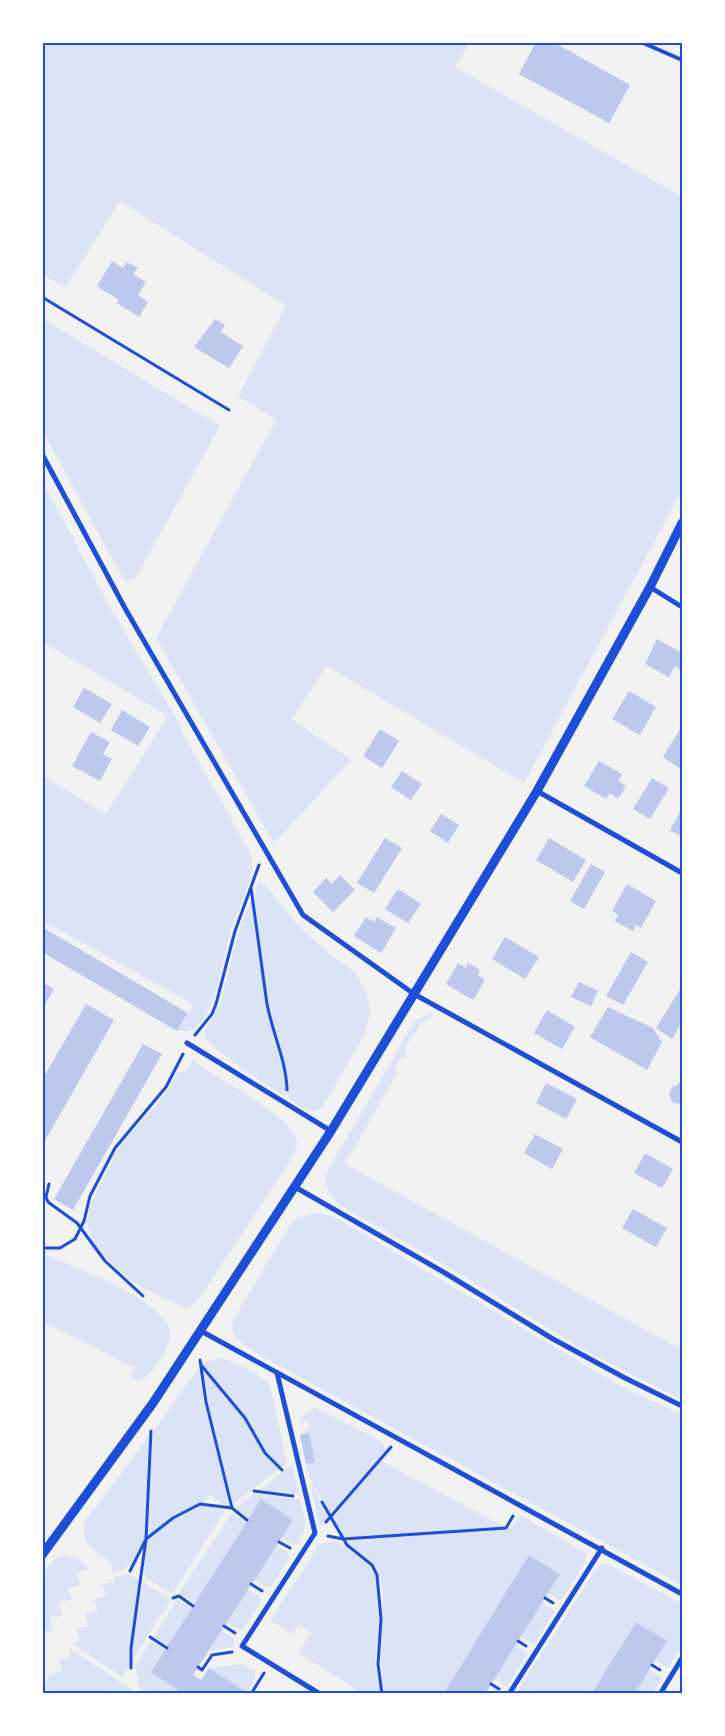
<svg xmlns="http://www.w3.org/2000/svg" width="725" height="1736" font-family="Spectral,serif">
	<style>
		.green { fill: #dbe4f7 }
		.building { fill: #bdc9ec }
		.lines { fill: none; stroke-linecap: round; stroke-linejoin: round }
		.path { stroke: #1d4ed8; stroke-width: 3 }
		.service { stroke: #1d4ed8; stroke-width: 4 }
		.minor { stroke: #1d4ed8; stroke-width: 5 }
		.tertiary { stroke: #1d4ed8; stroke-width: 9 }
		.neatline { fill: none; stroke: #1d4ed8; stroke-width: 2 }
	</style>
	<rect width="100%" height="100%" fill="#f2f2f2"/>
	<path class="green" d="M 42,43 L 469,43 L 455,67 L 682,197 L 682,490 L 524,783 L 327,666 L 292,719 L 351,760 L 274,843 L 156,638 L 276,420 L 238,396 L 286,306 L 120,201 L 65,288 L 43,274 Z
		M 43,319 L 220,426 L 136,577 L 125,582 L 43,432 Z
		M 42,480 L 108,604 L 180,725 L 182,732 C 201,767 222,801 240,836 C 244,844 251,851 252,860 C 255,881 236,912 230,932 C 223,954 213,1050 174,1028 L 178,1020 L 184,1023 L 193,1004 L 43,921 L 43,776 L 106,814 L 168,716 L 43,642 Z
		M 259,882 L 265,885 L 299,926 L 328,953 L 356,973 L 369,1001 L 370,1013 L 365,1033 L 323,1106 C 311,1118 299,1106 288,1097 L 281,1049 L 286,1096 C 276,1093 208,1046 205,1038 C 202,1027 217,1015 220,1004 C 230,968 236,932 252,898 L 257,950 L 270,1016 L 272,1015 C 267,996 246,892 259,882 Z
		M 429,1014 L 434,1015 L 420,1024 C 416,1036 402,1043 406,1056 L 400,1059 L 395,1068 L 397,1073 L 345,1164 L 682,1350 L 682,1400 L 580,1348 L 447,1266 L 338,1204 C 328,1194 324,1186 327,1172 L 415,1021 Z
		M 193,1060 C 213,1078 296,1116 297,1143 C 297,1149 293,1155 290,1161 L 231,1251 C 220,1263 200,1307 186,1308 L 143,1288 L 120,1272 L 96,1248 L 91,1238 L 87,1222 L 91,1203 L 117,1150 L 120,1148 L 120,1144 L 160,1101 L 178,1073 L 186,1071 Z
		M 317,1213 L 333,1216 L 622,1387 L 682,1415 L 682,1585 L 263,1357 C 250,1348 227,1339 233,1320 L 291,1224 L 298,1218 Z
		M 43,1253 C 70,1267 168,1300 170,1333 C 170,1344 161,1360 154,1368 C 151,1373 147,1374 144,1379 L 136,1381 L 130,1374 L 134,1368 L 43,1321 Z
		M 219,1358 C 234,1361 260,1373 270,1386 L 287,1463 L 233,1504 L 207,1399 L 202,1363 Z
		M 199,1367 L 204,1403 L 229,1502 L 228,1507 L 209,1495 L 204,1501 L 204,1504 L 223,1509 L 224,1512 L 172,1594 L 144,1576 L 153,1432 Z
		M 316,1408 L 381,1441 L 385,1447 L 385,1452 L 330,1515 L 309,1477 L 306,1464 L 314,1462 L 308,1433 L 300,1435 L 302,1431 L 309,1429 L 308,1422 L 300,1421 C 303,1414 309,1409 316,1408 Z
		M 149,1436 L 145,1538 L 130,1565 L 122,1570 L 112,1572 L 111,1563 C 94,1551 79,1544 85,1521 Z
		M 383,1458 L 383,1462 L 510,1530 L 520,1515 L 586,1553 L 585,1563 L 561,1601 L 548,1593 L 560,1574 L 529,1555 L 443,1693 L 384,1693 L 380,1656 L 383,1592 L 379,1575 L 373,1564 L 346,1541 L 332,1518 Z
		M 292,1464 L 299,1494 L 260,1490 Z
		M 310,1482 L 329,1516 L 321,1527 L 319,1525 Z
		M 254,1494 L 300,1499 C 305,1517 308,1528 298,1544 C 279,1546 268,1514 261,1500 L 249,1518 L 236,1508 Z
		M 232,1513 L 246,1522 L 195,1603 L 179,1593 Z
		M 337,1541 L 367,1563 L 377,1577 L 379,1627 L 375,1662 L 381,1693 L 362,1693 L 299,1653 L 311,1632 L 299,1624 L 292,1634 L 270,1620 L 315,1552 L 317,1545 Z
		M 276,1546 L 288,1552 L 289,1558 L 271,1587 L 266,1587 L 254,1580 Z
		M 65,1555 L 76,1557 L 90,1569 L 77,1572 L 80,1585 L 68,1588 L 72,1600 L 59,1602 L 63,1616 L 50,1618 L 53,1632 L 43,1630 C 42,1606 34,1562 65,1555 Z
		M 602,1564 L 612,1566 L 682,1604 L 682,1645 L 668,1668 L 655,1660 L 666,1641 L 636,1622 L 591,1693 L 515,1694 L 597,1568 Z
		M 128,1574 L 140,1581 L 129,1648 L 130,1664 L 122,1677 L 72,1643 L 80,1640 L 77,1628 L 89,1626 L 85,1614 L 97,1611 L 94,1599 L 106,1596 L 102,1584 L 114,1582 L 114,1577 Z
		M 143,1582 L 171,1599 L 132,1661 L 132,1649 Z
		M 248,1589 L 259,1596 L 261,1602 L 243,1629 L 238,1629 L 227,1623 Z
		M 177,1599 L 192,1608 L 168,1646 L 154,1637 Z
		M 542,1603 L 555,1611 L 534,1645 L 521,1637 Z
		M 221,1631 L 233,1638 L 235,1643 L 232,1647 L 208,1651 Z
		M 151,1641 L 165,1650 L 151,1672 L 184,1693 L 147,1693 L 140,1689 L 135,1666 Z
		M 515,1645 L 528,1653 L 507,1687 L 494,1679 Z
		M 69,1648 L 137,1693 L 43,1693 L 43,1687 L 50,1674 L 62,1671 L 59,1659 L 71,1657 Z
		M 243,1664 L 255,1671 L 255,1678 L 247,1692 L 209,1668 Z
		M 648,1669 L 662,1678 L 652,1693 L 634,1694 Z"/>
	<path class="building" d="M 536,42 L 553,42 L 630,85 L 609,123 L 519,74 Z
		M 112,261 L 123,268 L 127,262 L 138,268 L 133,274 L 146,282 L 138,295 L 148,302 L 139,317 L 117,303 L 119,300 L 97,286 Z
		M 215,319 L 225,325 L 221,332 L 243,346 L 229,368 L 194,347 Z
		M 657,639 L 682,653 L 682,670 L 675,666 L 669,677 L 645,664 Z
		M 84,688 L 112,704 L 100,723 L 73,707 Z
		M 629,691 L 656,707 L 640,735 L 612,719 Z
		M 122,710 L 150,727 L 138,746 L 111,730 Z
		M 682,726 L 682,767 L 681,769 L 663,757 Z
		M 380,729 L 399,741 L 382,768 L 363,756 Z
		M 91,732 L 110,742 L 103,754 L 112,759 L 100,781 L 72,766 Z
		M 599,761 L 622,774 L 618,781 L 626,786 L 618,799 L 610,793 L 606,799 L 584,786 Z
		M 402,771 L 422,784 L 411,800 L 391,787 Z
		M 652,778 L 669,788 L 650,819 L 633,809 Z
		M 680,812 L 682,814 L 682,837 L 670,830 Z
		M 441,814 L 459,825 L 448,843 L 430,831 Z
		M 385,838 L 402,848 L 374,893 L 357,883 Z
		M 549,838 L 586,860 L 573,882 L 536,860 Z
		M 591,864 L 605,872 L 584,909 L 570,901 Z
		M 340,875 L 355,890 L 333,912 L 313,892 L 326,878 L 332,884 Z
		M 627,884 L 656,901 L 641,928 L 636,925 L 633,931 L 615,921 L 618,915 L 612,911 Z
		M 398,889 L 421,904 L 408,923 L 385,909 Z
		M 366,917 L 374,922 L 377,917 L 396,928 L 381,953 L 354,936 Z
		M 42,927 L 188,1013 L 177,1031 L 42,952 Z
		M 505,937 L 539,957 L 525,979 L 492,959 Z
		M 631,952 L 648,962 L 623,1005 L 606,996 Z
		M 458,963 L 466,968 L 468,963 L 480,970 L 478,975 L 485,980 L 473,1000 L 446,984 Z
		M 42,982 L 54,989 L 42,1009 Z
		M 579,982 L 598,991 L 591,1006 L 571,997 Z
		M 682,986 L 682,1022 L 672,1039 L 656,1028 Z
		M 86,1004 L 114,1020 L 42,1146 L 42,1080 Z
		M 608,1007 L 653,1028 L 662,1042 L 647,1070 L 590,1037 Z
		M 547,1010 L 575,1027 L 562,1049 L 534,1033 Z
		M 143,1044 L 162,1054 L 73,1210 L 54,1199 Z
		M 682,1079 L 682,1104 L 673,1103 L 669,1094 L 672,1087 L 677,1085 Z
		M 546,1083 L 577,1099 L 566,1119 L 536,1103 Z
		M 535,1134 L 563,1149 L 552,1169 L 524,1153 Z
		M 645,1153 L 673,1169 L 662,1188 L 634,1173 Z
		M 633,1209 L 667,1228 L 656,1247 L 622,1228 Z
		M 309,1433 L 315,1462 L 306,1464 L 300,1435 Z
		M 261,1499 L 293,1520 L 193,1675 L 201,1680 L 209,1668 L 250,1694 L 184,1694 L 151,1672 Z
		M 529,1555 L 560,1574 L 485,1694 L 443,1694 Z
		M 636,1622 L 667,1641 L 634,1694 L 591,1694 Z"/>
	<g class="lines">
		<path class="path" d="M 42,297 L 229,410
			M 251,888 C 256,925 261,961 266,997 C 270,1029 286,1057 287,1090
			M 195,1035 L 212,1014 L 216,1004 L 235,931 L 259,865
			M 49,1184 L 46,1197 L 48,1202 L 77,1223 L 105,1261 L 143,1296
			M 42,1248 L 60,1248 L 75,1239 L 84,1221 L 90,1196 L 115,1148 L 166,1087 L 183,1054
			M 200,1360 L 206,1402 L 232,1508
			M 201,1365 L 245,1418 L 265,1453 L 282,1470
			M 254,1491 L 293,1496
			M 322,1502 L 347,1545 L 372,1565 L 377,1575 L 381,1619 L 378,1664 L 382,1694
			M 326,1522 L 391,1447
			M 328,1536 L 343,1539 L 506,1528 L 513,1516
			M 279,1542 L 290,1548
			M 130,1571 L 146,1539 L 173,1518 L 200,1504 L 232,1508 L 247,1520
			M 251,1584 L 262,1591
			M 173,1598 L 179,1596 L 193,1606
			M 545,1598 L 553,1603
			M 224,1626 L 235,1633
			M 150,1637 L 167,1648
			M 518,1641 L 526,1646
			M 652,1665 L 660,1670
			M 198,1667 L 202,1670 L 212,1655 L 232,1652
			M 131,1668 L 131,1648 L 146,1539 L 151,1431
			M 491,1684 L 499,1689
			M 251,1694 L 264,1673"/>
		<path class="service" d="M 641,42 L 682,60"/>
		<path class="minor" d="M 42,454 L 126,610 L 303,915 L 414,994 L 682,1142
			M 650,587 L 682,607
			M 537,791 L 682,873
			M 187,1043 L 331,1131
			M 295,1187 L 445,1273 L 553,1339 L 625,1378 L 682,1406
			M 201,1331 L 682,1594
			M 277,1373 L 315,1533 L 242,1646 L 320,1694
			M 509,1694 L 602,1548
			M 660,1694 L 682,1658"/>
		<path class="tertiary" d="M 42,1555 L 153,1403 L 331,1131 L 537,791 L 650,587 L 682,523"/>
	</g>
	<rect width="725" height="1736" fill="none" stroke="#ffffff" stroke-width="88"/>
	<rect x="44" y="44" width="637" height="1648" class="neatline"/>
</svg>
